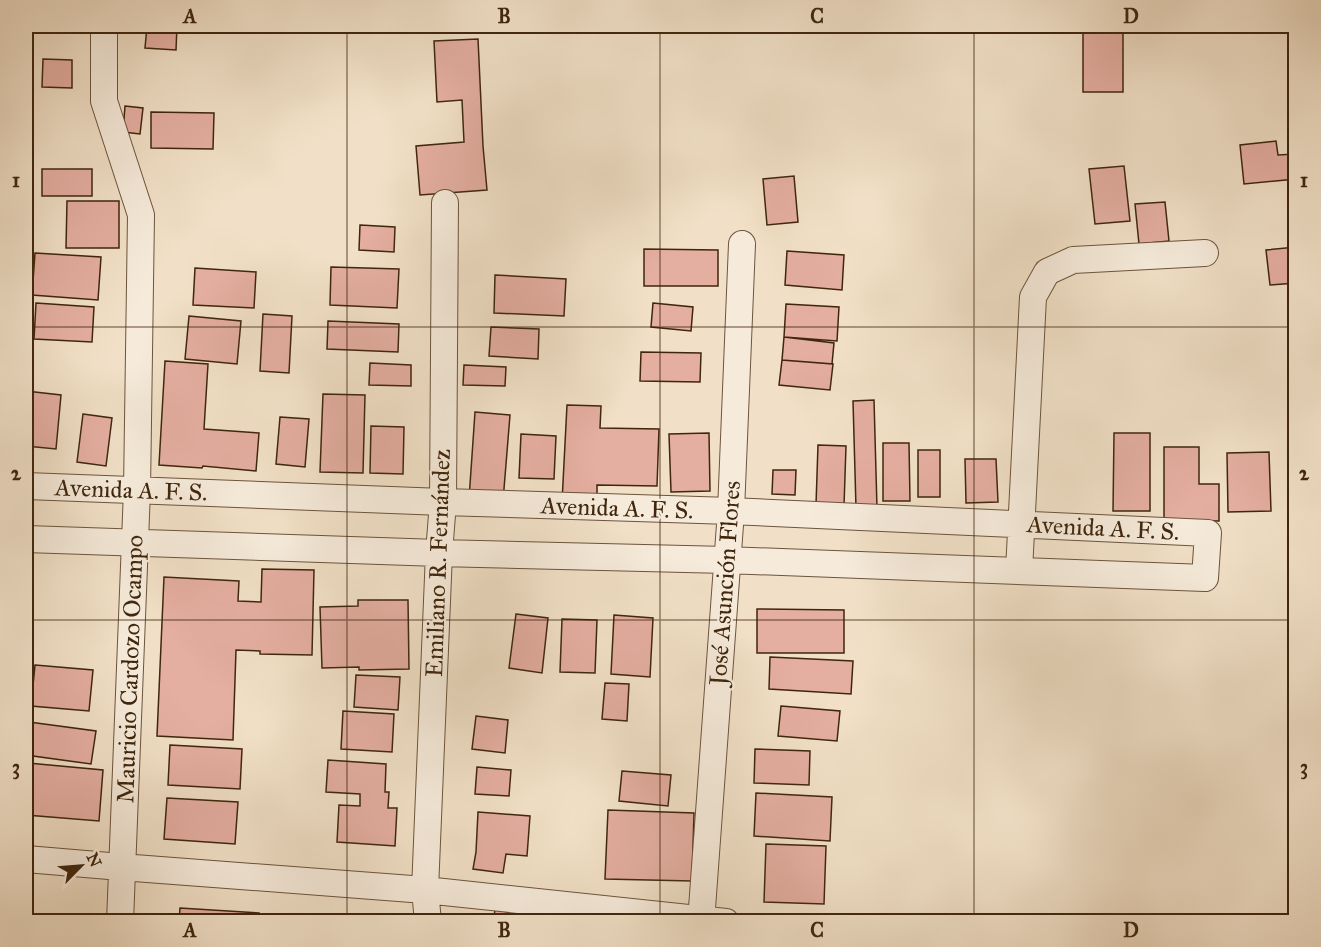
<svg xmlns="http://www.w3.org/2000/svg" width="1321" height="947" font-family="'IM FELL Great Primer',serif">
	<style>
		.building { fill: #e4aea1; stroke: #3f260d; stroke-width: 1.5 }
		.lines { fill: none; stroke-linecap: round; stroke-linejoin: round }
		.street-casing { stroke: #6c543c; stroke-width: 28 }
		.street { stroke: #f6ebdb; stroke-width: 26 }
		.grid { fill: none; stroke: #3f260d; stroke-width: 1.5; stroke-opacity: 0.55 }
		.labels { text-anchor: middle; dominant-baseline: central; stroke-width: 4.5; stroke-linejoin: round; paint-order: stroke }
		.street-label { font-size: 24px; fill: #3f260d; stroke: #f6ebdb }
		.neatline { fill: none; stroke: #3f260d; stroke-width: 2 }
		.grid-label { font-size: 20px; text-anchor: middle; font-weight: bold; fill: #3f260d }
	</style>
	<rect width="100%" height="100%" fill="#f1e0c7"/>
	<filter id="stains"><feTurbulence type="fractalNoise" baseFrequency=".00333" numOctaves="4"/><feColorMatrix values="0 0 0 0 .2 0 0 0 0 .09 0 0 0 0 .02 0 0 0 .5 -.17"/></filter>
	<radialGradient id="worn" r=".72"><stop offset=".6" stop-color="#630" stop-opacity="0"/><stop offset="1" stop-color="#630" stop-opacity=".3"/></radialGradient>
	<path class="building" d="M 147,26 L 177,26 L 176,50 L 145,48 Z
		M 1083,26 L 1123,26 L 1123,92 L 1083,92 Z
		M 478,39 L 483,146 L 487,190 L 420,195 L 416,146 L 464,142 L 462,100 L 437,102 L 434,41 Z
		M 43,59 L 72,60 L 72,88 L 42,87 Z
		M 125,106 L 143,108 L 140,134 L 123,132 Z
		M 151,112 L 214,113 L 213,149 L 151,148 Z
		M 1276,141 L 1278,155 L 1296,154 L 1296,179 L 1244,184 L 1240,145 Z
		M 1124,166 L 1130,221 L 1095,224 L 1089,169 Z
		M 42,169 L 92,169 L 92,196 L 42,196 Z
		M 794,176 L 798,222 L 767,225 L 763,179 Z
		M 67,201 L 119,201 L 119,248 L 66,248 Z
		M 1165,202 L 1169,241 L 1139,244 L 1135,204 Z
		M 360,225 L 395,227 L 394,252 L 359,250 Z
		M 1296,247 L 1296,283 L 1270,285 L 1266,250 Z
		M 644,249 L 718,250 L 718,286 L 644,286 Z
		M 787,251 L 844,255 L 842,290 L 785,285 Z
		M 35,253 L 101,257 L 98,300 L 32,295 Z
		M 331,267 L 399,269 L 397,308 L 330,305 Z
		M 195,268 L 256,272 L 254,308 L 193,305 Z
		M 495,275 L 566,279 L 564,316 L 494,313 Z
		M 36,303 L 94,307 L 92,342 L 34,339 Z
		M 653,303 L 693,307 L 691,331 L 651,327 Z
		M 786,304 L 839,307 L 837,341 L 784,337 Z
		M 263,314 L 292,316 L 289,373 L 260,371 Z
		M 189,316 L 241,321 L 237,364 L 185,359 Z
		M 328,321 L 399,324 L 398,352 L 327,349 Z
		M 491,327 L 539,329 L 538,359 L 489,356 Z
		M 784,337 L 834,343 L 832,364 L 782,360 Z
		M 641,352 L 701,353 L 700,382 L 640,381 Z
		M 782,360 L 833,364 L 830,390 L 779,385 Z
		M 165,361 L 208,364 L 204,429 L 259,433 L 256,471 L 203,466 L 202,468 L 159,465 Z
		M 370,363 L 411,365 L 411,386 L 369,385 Z
		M 464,365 L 506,367 L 505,386 L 463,385 Z
		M 26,391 L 61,395 L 56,449 L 26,446 Z
		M 323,394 L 365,395 L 363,473 L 320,472 Z
		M 874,400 L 877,508 L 856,508 L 853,401 Z
		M 567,405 L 601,406 L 600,428 L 659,429 L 657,486 L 597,485 L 597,504 L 562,502 Z
		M 475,412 L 510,415 L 503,501 L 469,499 Z
		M 83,414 L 112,418 L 106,466 L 77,462 Z
		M 280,417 L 309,419 L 305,467 L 276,464 Z
		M 371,426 L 404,427 L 403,474 L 370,473 Z
		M 709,433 L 710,491 L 671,492 L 669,434 Z
		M 1114,433 L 1150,433 L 1150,511 L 1113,511 Z
		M 521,434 L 556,436 L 554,479 L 519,478 Z
		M 883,443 L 909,443 L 910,501 L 883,501 Z
		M 818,445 L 846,446 L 844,506 L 816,505 Z
		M 1164,447 L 1199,447 L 1199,484 L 1219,484 L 1219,521 L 1164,520 Z
		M 918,450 L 940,450 L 940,497 L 918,497 Z
		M 1269,452 L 1271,511 L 1228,512 L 1227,453 Z
		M 965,459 L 996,459 L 998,502 L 966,503 Z
		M 773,470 L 796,470 L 795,495 L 772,494 Z
		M 262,569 L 314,570 L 312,655 L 260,654 L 260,651 L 236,650 L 233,740 L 157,736 L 164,577 L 239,581 L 238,601 L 261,602 Z
		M 26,592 L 30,592 L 28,639 L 26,638 Z
		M 358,600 L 408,600 L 409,669 L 359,670 L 359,667 L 322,668 L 320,607 L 358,606 Z
		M 757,609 L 844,610 L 844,653 L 757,653 Z
		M 516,614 L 548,618 L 542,673 L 509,668 Z
		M 614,615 L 653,618 L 650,677 L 611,674 Z
		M 562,619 L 597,620 L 595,673 L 560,672 Z
		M 770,657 L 853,661 L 851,694 L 769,689 Z
		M 35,665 L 93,670 L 89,711 L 31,706 Z
		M 356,675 L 400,677 L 398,710 L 354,707 Z
		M 605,683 L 629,684 L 627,721 L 602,719 Z
		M 781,706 L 840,711 L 837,741 L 778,736 Z
		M 343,711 L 394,714 L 392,752 L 341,749 Z
		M 476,716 L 508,720 L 505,753 L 472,749 Z
		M 29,722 L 96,731 L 91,764 L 26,755 Z
		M 170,745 L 242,749 L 240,789 L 168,785 Z
		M 755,749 L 810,751 L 809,785 L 754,783 Z
		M 328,760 L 386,764 L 385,792 L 389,792 L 388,808 L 397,808 L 395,846 L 337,842 L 339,805 L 360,806 L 360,794 L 326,792 Z
		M 28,763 L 103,770 L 99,821 L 26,815 Z
		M 477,767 L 511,770 L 509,796 L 475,794 Z
		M 622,771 L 671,775 L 668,806 L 619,801 Z
		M 756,793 L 832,797 L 830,841 L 754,836 Z
		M 167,798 L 238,802 L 235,844 L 164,839 Z
		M 608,810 L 694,813 L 692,881 L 605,879 Z
		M 478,812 L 530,816 L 527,856 L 506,854 L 503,873 L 473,869 L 476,852 Z
		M 766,844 L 826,846 L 824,904 L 764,902 Z
		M 180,908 L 259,913 L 258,922 L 179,922 Z
		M 495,910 L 547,918 L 547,922 L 493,922 Z"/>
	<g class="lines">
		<g class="street-casing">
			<path id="street" d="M 104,26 L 104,101 L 141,215 L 137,490 L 120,922
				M 26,486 L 443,502 L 731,511 L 1208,533 L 1205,578 L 727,560 L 439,553 L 26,539
				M 1019,571 L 1033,297 L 1047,272 L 1073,260 L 1205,253
				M 26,859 L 121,867 L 425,890 L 726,922
				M 428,922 L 425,890 L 439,553 L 443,502 L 445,203
				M 701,922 L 731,511 L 742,244"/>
		</g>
		<use href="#street" class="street"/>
	</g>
	<path class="grid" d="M 347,26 L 347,922M 660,26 L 660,922M 974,26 L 974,922M 26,327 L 1296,327M 26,620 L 1296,620"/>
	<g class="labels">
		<g class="street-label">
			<text transform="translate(131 490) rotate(2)">Avenida A. F. S.</text>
			<text transform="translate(617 508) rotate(2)">Avenida A. F. S.</text>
			<text transform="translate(1103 528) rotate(3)">Avenida A. F. S.</text>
			<text transform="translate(438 563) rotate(-88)">Emiliano R. Fernández</text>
			<text transform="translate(725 583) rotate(-86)">José Asunción Flores</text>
			<text transform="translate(130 669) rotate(-88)">Mauricio Cardozo Ocampo</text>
		</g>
	</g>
	<rect width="1321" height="947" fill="none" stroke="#f1e0c7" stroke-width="66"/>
	<g transform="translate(81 866) rotate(65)" stroke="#f6ebdb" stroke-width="4.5" paint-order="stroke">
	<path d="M0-4.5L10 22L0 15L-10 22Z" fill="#3f260d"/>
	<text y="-9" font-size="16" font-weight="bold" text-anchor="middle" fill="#3f260d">N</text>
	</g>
	<rect x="33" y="33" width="1255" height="881" class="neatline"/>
	<g class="grid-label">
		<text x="190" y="23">A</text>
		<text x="504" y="23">B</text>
		<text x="817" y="23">C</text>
		<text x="1131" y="23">D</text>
		<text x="16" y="187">1</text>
		<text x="1304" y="187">1</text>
		<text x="16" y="480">2</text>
		<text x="1304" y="480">2</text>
		<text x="16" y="774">3</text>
		<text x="1304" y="774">3</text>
		<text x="190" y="937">A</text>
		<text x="504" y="937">B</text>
		<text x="817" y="937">C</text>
		<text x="1131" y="937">D</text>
	</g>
	<rect width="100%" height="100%" filter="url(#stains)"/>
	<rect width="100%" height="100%" fill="url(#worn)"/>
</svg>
